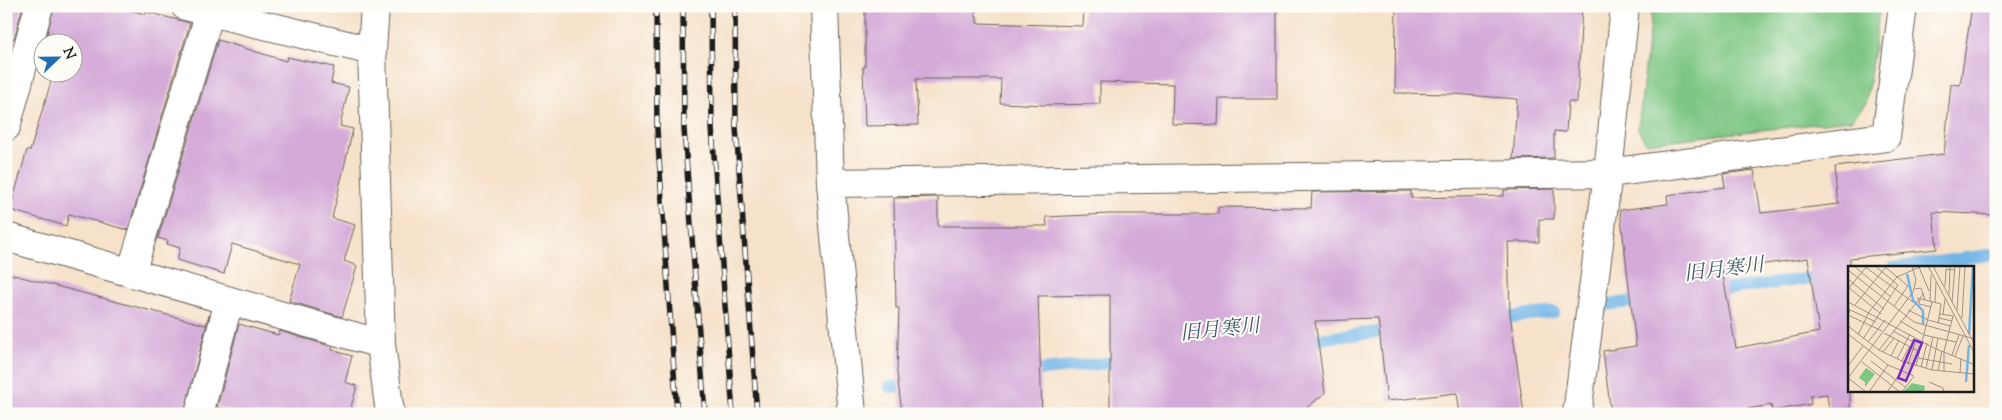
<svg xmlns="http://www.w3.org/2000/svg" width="2002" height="420" font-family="'Sorts Mill Goudy','Noto Serif JP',serif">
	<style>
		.green { fill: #7dc683; stroke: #4c7150 }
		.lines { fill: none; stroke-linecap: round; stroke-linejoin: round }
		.stream { stroke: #72b5e7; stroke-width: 12 }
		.building { fill: #d4aad8; fill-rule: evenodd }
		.minor-casing { stroke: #686159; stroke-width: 30 }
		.minor { stroke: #fff; stroke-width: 28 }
		.rail-casing { stroke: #1c1c1c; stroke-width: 5.5 }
		.rail { stroke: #fdfcf7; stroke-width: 4; stroke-dasharray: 11; stroke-linecap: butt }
		.labels { text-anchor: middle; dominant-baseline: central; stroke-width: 4; stroke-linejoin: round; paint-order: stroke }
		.water-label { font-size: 20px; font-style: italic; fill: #3e596d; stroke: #fdfcf7 }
		.inset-river { fill: none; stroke: #72b5e7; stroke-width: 2.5 }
		.inset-road { fill: none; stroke: #9f9284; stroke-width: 1 }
		.view { fill: #7b2cbf; fill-opacity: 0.15; stroke: #7b2cbf; stroke-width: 2.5 }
		.inset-edge { fill: none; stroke: #1c1c1c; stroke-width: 2.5 }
	</style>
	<rect width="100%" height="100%" fill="#fdfcf7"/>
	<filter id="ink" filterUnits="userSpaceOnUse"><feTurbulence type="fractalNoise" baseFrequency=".02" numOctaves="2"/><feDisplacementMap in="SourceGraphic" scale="10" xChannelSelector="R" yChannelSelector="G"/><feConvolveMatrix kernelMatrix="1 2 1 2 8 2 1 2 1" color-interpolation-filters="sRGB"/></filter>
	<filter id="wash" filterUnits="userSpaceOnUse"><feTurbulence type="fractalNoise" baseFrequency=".0096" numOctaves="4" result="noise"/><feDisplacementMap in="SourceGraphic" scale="20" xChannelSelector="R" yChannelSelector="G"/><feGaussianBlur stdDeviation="1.12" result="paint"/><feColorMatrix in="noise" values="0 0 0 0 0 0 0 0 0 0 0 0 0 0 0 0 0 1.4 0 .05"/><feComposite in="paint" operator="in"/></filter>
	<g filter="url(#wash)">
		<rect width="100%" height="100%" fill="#f6e1c9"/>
		<path class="green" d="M 1652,6 L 1880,6 L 1866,104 L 1851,120 L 1646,143 L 1638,129 Z"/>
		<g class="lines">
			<path class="stream" d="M 1893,268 L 1996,254
				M 1708,292 L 1827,276
				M 1604,305 L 1646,300
				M 1494,319 L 1554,312
				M 1300,341 L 1395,330
				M 1024,372 L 1126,361
				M 890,387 L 915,384"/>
		</g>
		<g id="blocks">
			<path class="building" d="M 6,6 L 23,6 L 14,39 L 6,37 Z
				M 54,6 L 112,6 L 146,14 L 147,12 L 190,23 L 128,230 L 69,214 L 66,226 L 10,210 L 27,150 L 30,151 L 54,72 L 72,72 L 72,42 L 45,42 Z
				M 865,6 L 976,6 L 975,16 L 977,16 L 977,23 L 1083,26 L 1084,6 L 1277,6 L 1277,99 L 1219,99 L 1218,125 L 1172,124 L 1173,84 L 1100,82 L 1100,104 L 1046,105 L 1000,103 L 1001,79 L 916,79 L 918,125 L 865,126 L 863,67 L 865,67 Z
				M 1396,6 L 1582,6 L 1577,102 L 1568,102 L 1566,132 L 1554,131 L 1554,158 L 1513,159 L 1517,99 L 1454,94 L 1395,93 Z
				M 1972,6 L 1996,6 L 1996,215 L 1933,212 L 1937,249 L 1850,258 L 1850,408 L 1829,409 L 1827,394 L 1810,396 L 1811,404 L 1772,411 L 1771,405 L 1718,414 L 1611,414 L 1603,351 L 1636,346 L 1620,210 L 1668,204 L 1667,195 L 1725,187 L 1723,174 L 1754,170 L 1761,213 L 1839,204 L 1835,167 L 1944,154 L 1951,84 L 1960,85 ZM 1808,258 L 1819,332 L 1736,348 L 1722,270 Z
				M 218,40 L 286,61 L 287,57 L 334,67 L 331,83 L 349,87 L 340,126 L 353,129 L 332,218 L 355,225 L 344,261 L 357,266 L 342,317 L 289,301 L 300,264 L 232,244 L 224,274 L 177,260 L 180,248 L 167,244 L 168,241 L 158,238 Z
				M 1554,189 L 1554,219 L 1539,219 L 1539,242 L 1508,242 L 1510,314 L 1524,414 L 1460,414 L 1457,393 L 1387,401 L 1378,319 L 1315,321 L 1325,393 L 1299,414 L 1110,414 L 1110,295 L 1038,296 L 1042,414 L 902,414 L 897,373 L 899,308 L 896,308 L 894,198 L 938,197 L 938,226 L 1047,226 L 1046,217 L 1109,214 L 1218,214 L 1218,207 L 1311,208 L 1312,192 L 1411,191 L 1411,198 L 1504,196 L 1504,190 Z
				M 6,273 L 206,325 L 209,315 L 184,414 L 6,414 Z
				M 239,324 L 278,335 L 280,331 L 333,347 L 332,350 L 352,356 L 345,382 L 357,386 L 349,414 L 242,414 L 217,407 Z"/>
		</g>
	</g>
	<g filter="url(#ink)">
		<use href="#blocks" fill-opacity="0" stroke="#686159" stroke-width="1"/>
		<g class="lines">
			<g class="minor-casing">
				<path id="minor" d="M 185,6 L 372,51
					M 375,6 L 372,51 L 381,344 L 390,414
					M 824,6 L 830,183 L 852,414
					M 6,127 L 39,6
					M 830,183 L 1608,173 L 1886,137 L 1903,6
					M 6,237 L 381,344
					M 131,273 L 210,12
					M 199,414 L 229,301
					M 1577,414 L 1608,173 L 1625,6"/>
			</g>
			<use href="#minor" class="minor"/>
			<g class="rail-casing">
				<path id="rail" d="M 656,6 L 657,130 L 677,414
					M 683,6 L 684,129 L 705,414
					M 711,6 L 712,128 L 733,414
					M 735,6 L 736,127 L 757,414"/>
			</g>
			<use href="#rail" class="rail"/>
		</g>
	</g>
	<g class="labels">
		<g class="water-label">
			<text transform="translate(1724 271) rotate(-7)">旧月寒川</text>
			<text transform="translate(1220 331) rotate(-6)">旧月寒川</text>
		</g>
	</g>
	<g transform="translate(1848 266)">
		<rect width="126" height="126" fill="#f6e1c9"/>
		<path d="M 18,102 L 27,108 L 17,121 L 17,116 L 11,112 ZM 64,117 L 77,120 L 76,126 L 55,126 Z" fill="#7dc683"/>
		<path class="inset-river" d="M 59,8 L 65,34 L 75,45 L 75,58M 121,68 L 125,0M 118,116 L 121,79"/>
		<path class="inset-road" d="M 6,0 L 43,31M 16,0 L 66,37M 36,0 L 60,20 L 46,40M 80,0 L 127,88M 85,0 L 127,79M 71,1 L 81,25M 0,4 L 66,56 L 127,73M 0,13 L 36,43M 97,20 L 98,3 L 107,4M 0,21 L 33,48M 0,23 L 19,0M 67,23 L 73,22 L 77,34M 101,29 L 102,0M 69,32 L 93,38 L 91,52M 72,33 L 71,38 L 83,41M 82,35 L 83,9M 0,36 L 86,82 L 127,99M 87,36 L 88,16M 104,36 L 107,0M 7,39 L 37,2M 0,43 L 28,56M 2,44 L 0,49 L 34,65M 60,44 L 80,54 L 102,60M 109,44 L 112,0M 92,48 L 105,50 L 96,85 L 96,106M 95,48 L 97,33M 114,52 L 117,0M 52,55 L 76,69 L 108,76M 90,57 L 91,52 L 104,55M 0,60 L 31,84 L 54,95 L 84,104 L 127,108M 45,65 L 67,77 L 60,98M 36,67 L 72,86M 0,68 L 40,99 L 66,110 L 54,126M 10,69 L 21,46 L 49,11 L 74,0M 15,73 L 50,19 L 27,0M 20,76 L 37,54M 31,84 L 76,27M 35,86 L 46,72M 104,89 L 111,69M 43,90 L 51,74M 107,90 L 115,70M 70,92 L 104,98M 49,93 L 62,68M 23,95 L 57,121M 54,95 L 61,81M 14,96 L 52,126M 0,100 L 15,80M 68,100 L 84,36M 73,101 L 79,77M 78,102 L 85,71M 84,104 L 90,72M 90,105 L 94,85M 112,107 L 113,92M 0,112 L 65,26 L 68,14 L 64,0M 0,112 L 18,126M 81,116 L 95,122 L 96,126M 21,126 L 40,99M 39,126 L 54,105"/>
		<path class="view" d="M 66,74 L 74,77 L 58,115 L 50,112 Z"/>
		<rect width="126" height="126" class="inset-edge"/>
	</g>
	<rect width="2002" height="420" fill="none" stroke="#fdfcf7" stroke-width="25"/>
	<g transform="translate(58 58) rotate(68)"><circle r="24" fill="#fdfcf7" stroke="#a3a29f"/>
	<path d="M0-4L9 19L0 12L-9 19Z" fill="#1f6fb2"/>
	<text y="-8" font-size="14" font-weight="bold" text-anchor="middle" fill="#1c1c1c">N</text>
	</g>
</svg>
